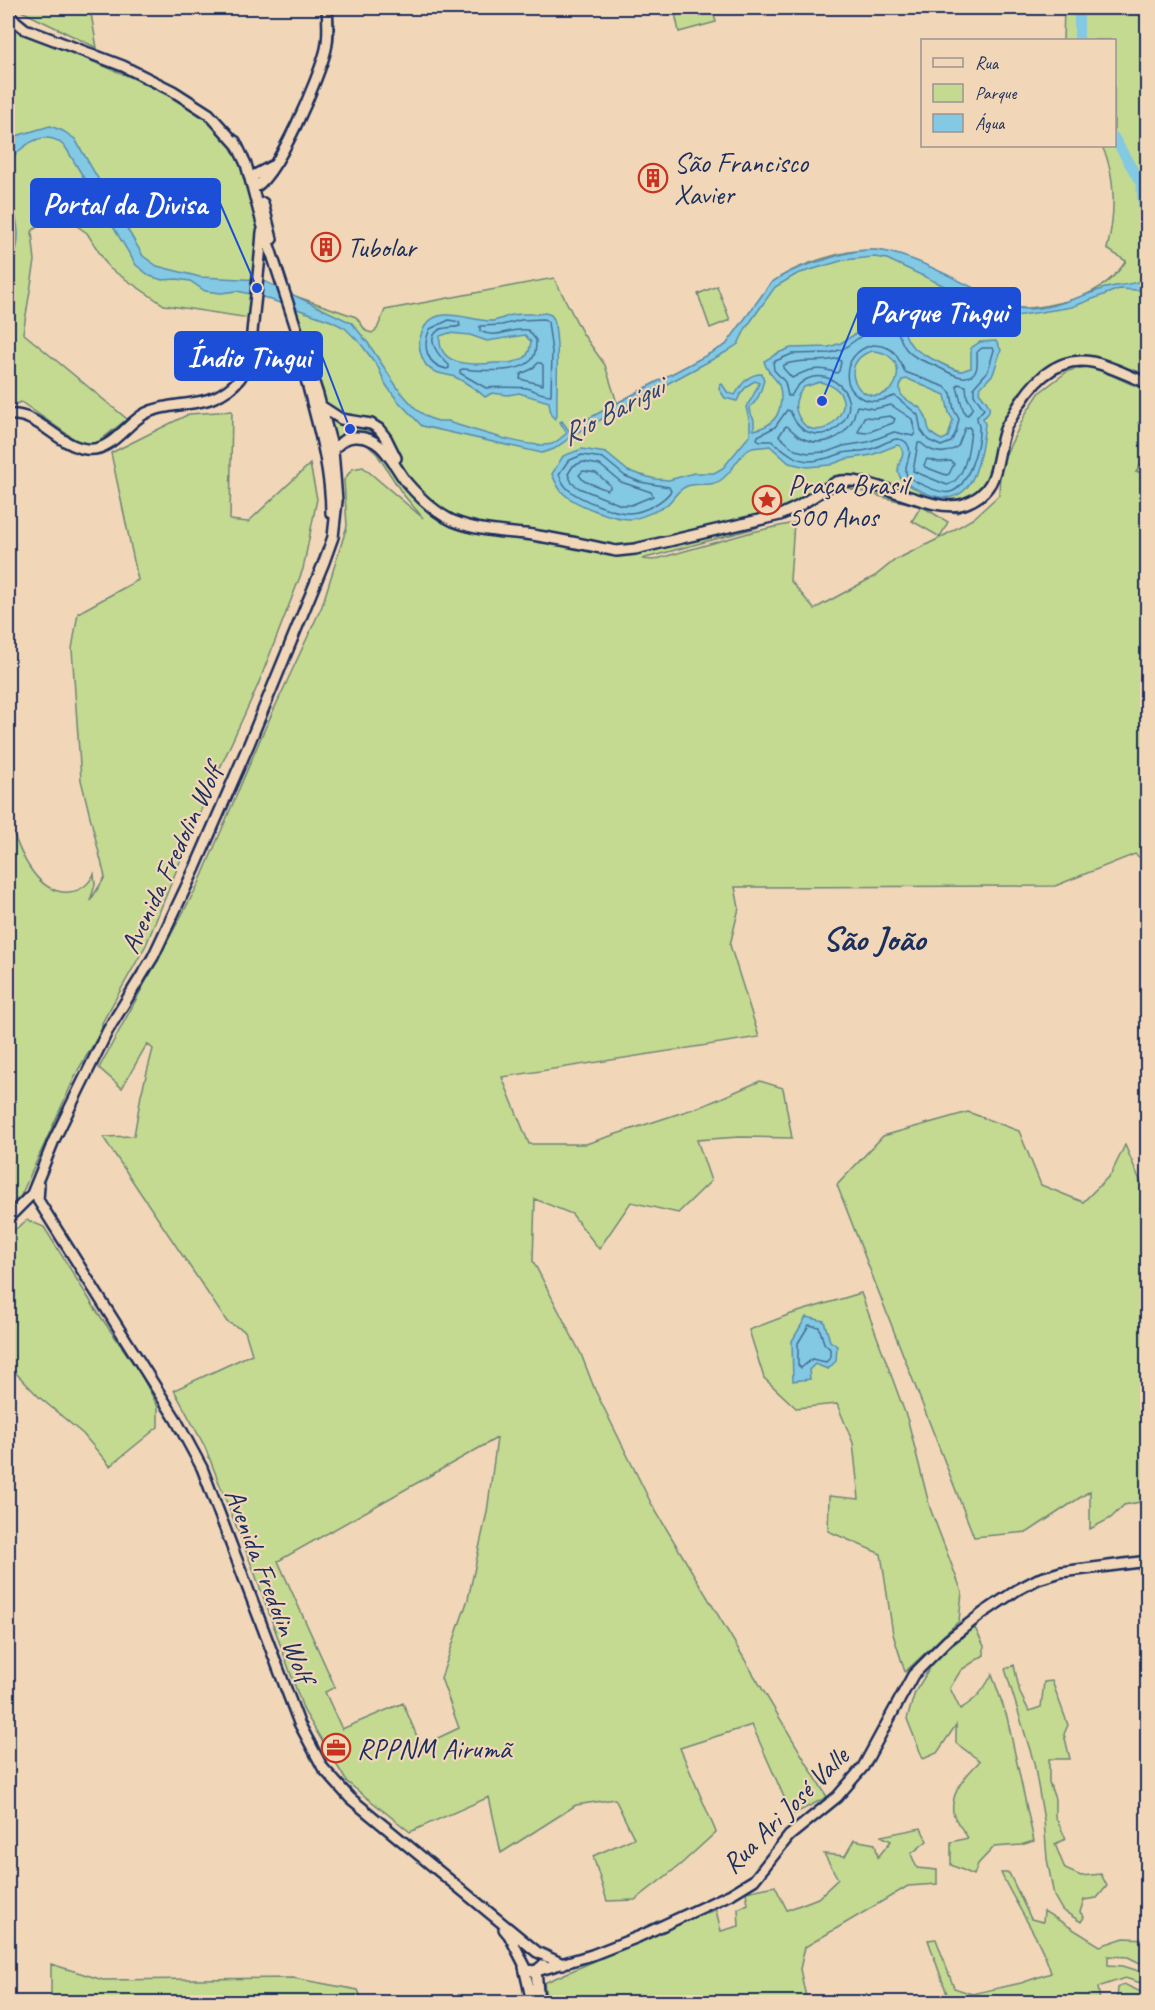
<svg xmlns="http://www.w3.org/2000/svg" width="1155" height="2010" font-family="Caveat,sans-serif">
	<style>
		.green { fill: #c3da90; stroke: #6f8477; stroke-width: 1.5; fill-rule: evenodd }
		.water { fill: #83c9e4; stroke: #598bae; stroke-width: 1.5; fill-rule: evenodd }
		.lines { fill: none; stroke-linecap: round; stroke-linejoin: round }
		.shore { stroke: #456d94; stroke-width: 1.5 }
		.stream { stroke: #598bae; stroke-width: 1.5 }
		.river { stroke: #83c9e4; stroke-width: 10 }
		.secondary-casing { stroke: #1b2f5e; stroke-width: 14 }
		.secondary { stroke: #f1d7b8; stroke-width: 9 }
		.labels { text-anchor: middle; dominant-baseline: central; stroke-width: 4.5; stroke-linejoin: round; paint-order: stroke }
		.poi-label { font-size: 28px; fill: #1b2f5e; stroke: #f1d7b8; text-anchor: start }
		.street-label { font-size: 28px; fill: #1b2f5e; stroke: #f1d7b8 }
		.water-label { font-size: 30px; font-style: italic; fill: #2b4672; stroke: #f1d7b8 }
		.district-label { font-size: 34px; font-weight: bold; fill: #1b2f5e; stroke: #f1d7b8 }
		.leader { fill: none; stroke: #1d4ed8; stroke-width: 2 }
		.callout-dot { fill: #1d4ed8; stroke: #f1d7b8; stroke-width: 2 }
		.callout { fill: #1d4ed8; stroke: #1d4ed8; stroke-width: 2 }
		.callout-label { font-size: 30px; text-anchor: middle; font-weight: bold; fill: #fff }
	</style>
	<rect width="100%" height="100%" fill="#f1d7b8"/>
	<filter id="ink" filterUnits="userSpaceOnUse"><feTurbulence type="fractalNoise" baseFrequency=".0167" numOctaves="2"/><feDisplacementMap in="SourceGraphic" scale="12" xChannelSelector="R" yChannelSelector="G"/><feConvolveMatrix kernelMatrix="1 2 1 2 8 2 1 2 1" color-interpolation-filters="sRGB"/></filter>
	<g filter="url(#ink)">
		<path class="green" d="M 15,8 L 90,8 L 97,48 Z
			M 674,8 L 712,8 L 716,22 L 679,32 Z
			M 1067,8 L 1138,8 L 1147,17 L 1147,374 L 1095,359 L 1051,374 L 1022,404 L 1007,438 L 1001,464 L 1026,413 L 1040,392 L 1068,371 L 1091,366 L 1131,384 L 1147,389 L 1147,455 L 1136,472 L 1147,471 L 1147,863 L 1135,854 L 1055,886 L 735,887 L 739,908 L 730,945 L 759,1037 L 502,1077 L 529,1144 L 586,1144 L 705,1105 L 760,1081 L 783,1088 L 792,1138 L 739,1137 L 697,1140 L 711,1181 L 678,1213 L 631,1202 L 599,1249 L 572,1214 L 535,1199 L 533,1261 L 581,1354 L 595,1390 L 651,1503 L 827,1797 L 792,1815 L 752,1725 L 680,1748 L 716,1832 L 680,1865 L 635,1900 L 607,1901 L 593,1856 L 634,1838 L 615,1799 L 576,1805 L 501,1853 L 489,1797 L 410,1832 L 347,1782 L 304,1711 L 255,1574 L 205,1447 L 174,1390 L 252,1354 L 245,1331 L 227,1322 L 103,1137 L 134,1136 L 141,1095 L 153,1049 L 147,1044 L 122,1088 L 99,1068 L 199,883 L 262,735 L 322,606 L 347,526 L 344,480 L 352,469 L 363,467 L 423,518 L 402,493 L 377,454 L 367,445 L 355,442 L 333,450 L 289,294 L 356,317 L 366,331 L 372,333 L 377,329 L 385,310 L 554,278 L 583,334 L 605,365 L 617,403 L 726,345 L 770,284 C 794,265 851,246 882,251 C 913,256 951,278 980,291 C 993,298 1007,307 1022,308 C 1037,309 1052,304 1067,301 C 1092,295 1112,282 1126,261 L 1107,249 C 1115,217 1117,176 1102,146 L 1114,146 L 1114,40 L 1063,40 L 1064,9 ZM 1000,470 L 999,495 L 974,518 L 940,538 L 895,560 L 875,576 L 814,609 L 790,580 L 794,523 L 752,532 L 653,560 L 642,559 L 756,528 L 840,486 L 894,500 L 957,513 C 976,502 996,492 1000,470 ZM 497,1438 L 487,1512 L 468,1599 L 441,1678 L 459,1728 L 421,1746 L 403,1703 L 342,1729 L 325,1692 L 335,1687 L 278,1561 Z
			M 8,21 L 18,31 L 155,87 L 217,125 L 238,159 L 259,225 L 249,318 L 164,305 L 109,268 L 87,233 L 74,224 L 55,221 L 45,223 L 34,229 L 32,232 L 35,261 L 23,333 L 127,419 L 93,446 L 83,445 L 21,402 L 8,407 Z
			M 717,286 L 730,320 L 710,328 L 698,294 Z
			M 232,411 L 230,520 L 248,522 L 310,464 L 317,499 L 303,569 L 258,685 L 203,805 L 146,945 L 102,1023 L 102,1030 L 78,1070 L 18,1202 L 8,1212 L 8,818 C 17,845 34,895 69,892 C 81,891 89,884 94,874 L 95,885 L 90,901 L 105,877 L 81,780 L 72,649 L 78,613 L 138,580 L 111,453 L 189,414 Z
			M 921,506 L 948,522 L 940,537 L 912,521 Z
			M 968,1112 L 1019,1131 L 1041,1185 L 1083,1202 L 1111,1174 L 1125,1145 L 1142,1185 L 1147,1190 L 1147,1515 L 1146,1501 L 1124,1505 L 1111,1518 L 1090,1529 L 1090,1491 L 1028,1532 L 974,1537 L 837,1185 L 883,1136 Z
			M 27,1220 L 44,1227 L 96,1310 L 140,1373 L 158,1407 L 158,1427 L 110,1466 L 83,1434 L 39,1397 L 8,1365 L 8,1235 Z
			M 861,1293 L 908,1421 L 930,1508 L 962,1592 L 959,1621 L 905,1672 L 893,1634 L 881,1554 L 828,1531 L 829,1496 L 859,1499 L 853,1443 L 837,1404 L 796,1408 L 764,1378 L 749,1330 L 788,1315 Z
			M 975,1628 L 984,1646 L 984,1655 L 961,1670 L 950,1688 L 960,1709 C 976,1700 984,1690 992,1674 L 1007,1717 L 1034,1841 L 1021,1845 L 994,1847 L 978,1864 L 974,1875 L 951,1865 L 951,1842 L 968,1838 C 964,1831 954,1820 953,1812 C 950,1792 967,1774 980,1761 L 956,1743 L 956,1725 L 937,1753 L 923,1759 L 907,1719 L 915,1692 L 936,1658 Z
			M 1014,1665 L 1020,1693 L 1029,1711 L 1041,1707 L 1044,1682 L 1052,1681 L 1068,1725 L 1064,1734 L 1070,1759 L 1049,1759 L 1049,1782 L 1055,1799 L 1055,1816 L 1066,1839 L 1055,1844 L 1065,1869 L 1081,1876 L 1101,1874 L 1107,1886 L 1097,1898 L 1084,1900 L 1080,1912 L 1084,1917 L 1081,1922 L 1062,1910 L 1054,1896 L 1047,1859 L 1044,1820 L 1034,1763 L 1005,1669 Z
			M 921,1828 L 927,1841 L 911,1854 L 917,1868 L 937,1870 L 937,1884 L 908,1886 L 805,1947 L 800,1969 L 807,2002 L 547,2002 L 544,1983 L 700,1915 L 716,1910 L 721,1931 L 739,1926 L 738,1909 L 748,1904 L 746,1892 L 775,1886 L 787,1910 L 818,1898 L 838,1879 L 824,1854 L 845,1856 L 854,1840 L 875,1844 L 878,1857 L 891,1841 L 881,1836 Z
			M 1001,1873 L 1009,1873 L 1031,1919 L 1043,1922 L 1044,1911 L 1100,1946 L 1124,1938 L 1147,1939 L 1147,1962 L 1140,1963 L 1128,1957 L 1108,1956 L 1108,1965 L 1123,1966 L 1145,1973 L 1144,1984 L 1125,1978 L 1098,1987 L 1100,2002 L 1117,2000 L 1118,1988 L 1124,1984 L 1143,1993 L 1147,1992 L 1147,2002 L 887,2002 L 947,1994 L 928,1940 L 936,1939 L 954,1988 L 972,1994 L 1021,1983 L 1051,1973 C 1041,1939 1016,1906 1001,1873 Z
			M 51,1964 L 103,1980 L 293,1978 L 358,1990 L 363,2002 L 51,2002 Z"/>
		<path class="water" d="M 50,126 L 63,131 L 75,139 L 143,256 L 157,266 L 200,277 L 262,280 L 352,323 L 368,343 L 399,390 L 417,410 L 429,418 L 438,421 L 449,421 L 451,423 C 471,429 533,450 552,444 C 557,442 563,436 567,433 L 560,422 L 562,421 L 569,431 L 582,422 L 726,345 L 770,284 C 785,272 805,265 824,260 C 838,255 853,251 869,250 C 898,248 949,276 976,289 C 989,296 1003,305 1017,308 C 1042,313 1079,297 1102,289 C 1111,286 1137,284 1142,280 C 1144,278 1146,275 1147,272 L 1147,288 L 1145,287 L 1138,290 L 1119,289 L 1072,307 L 1016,316 L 955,291 L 887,259 L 874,257 L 844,260 L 797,274 L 775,287 L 746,328 L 738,344 L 726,352 L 578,432 L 554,449 L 542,453 L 422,426 L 397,400 L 386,385 L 378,367 L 361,344 L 345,328 L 331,321 L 260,296 L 237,291 L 221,293 L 205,291 L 190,281 L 177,279 L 162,280 L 150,276 L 136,265 L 66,148 C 63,145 57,140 53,139 C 35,134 16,151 8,165 L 8,144 L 16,136 Z
			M 8,189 C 16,217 26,241 8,267 Z
			M 545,313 L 551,315 L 554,319 C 560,351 556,384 557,416 L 555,419 L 551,415 L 549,402 L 519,393 L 508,395 L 492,393 L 485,397 C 476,389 467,383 455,377 C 444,373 434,375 426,365 C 421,358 418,347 420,338 C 430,300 464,320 491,321 C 499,321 505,316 513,315 C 523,313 534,315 545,313 ZM 449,333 L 470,335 L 487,341 L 525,335 L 531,342 C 530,348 529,355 524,358 C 515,364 505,363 495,363 C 474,365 437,367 440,336 Z
			M 888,318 C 909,326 901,334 912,346 C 917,352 954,371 962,371 C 965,370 967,369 971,368 L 971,348 L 980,342 L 996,341 L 1001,350 L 993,374 L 980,388 L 979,392 C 986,401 996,410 983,418 L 985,424 C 978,484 965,522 901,480 C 900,476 898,473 898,470 C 898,460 907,455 900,446 L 897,445 L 872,455 L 846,459 L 830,465 L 807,467 L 789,463 L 770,446 C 764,447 757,447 752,448 C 740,452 733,472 721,480 C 710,488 696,481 685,487 C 675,492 672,503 662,508 C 653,512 641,518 632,519 C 615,520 576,505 564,494 C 558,489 555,481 552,474 L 563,456 L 582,449 L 606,453 L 628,471 L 655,479 L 669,480 L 694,473 L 714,473 L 723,468 L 750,435 L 750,423 L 746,407 L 752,398 L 759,383 L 755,381 C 746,385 740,394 737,401 L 725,398 L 719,389 L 720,385 L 722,384 L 728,393 L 735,395 C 742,384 747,374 762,374 L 764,380 C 761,390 759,400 750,407 L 751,414 L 754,420 L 754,430 C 758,429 768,426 771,422 C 781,415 783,396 779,385 C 775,376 767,374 764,361 L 778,353 L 791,348 L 829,347 L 841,343 L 865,328 L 872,321 ZM 872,351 C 887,351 900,361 897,377 C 896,384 892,389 887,392 C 859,409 835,362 872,351 ZM 908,379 L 945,395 L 949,413 L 953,420 L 948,437 L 942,440 C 920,430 933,422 921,409 C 916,404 905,401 901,394 C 898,389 901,385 902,380 ZM 820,382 C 876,394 815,460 797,413 C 793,403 798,394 804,387 Z
			M 806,1317 L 824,1321 L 830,1341 L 837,1346 L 836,1361 L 828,1369 L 815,1364 L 809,1370 L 810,1379 L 793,1381 L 792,1341 Z"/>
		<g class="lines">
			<path class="shore" d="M 544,319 L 548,322 L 552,352 L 551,395 C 542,395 535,391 527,388 C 522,387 490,387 486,388 L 460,373 L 460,370 L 463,369 C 479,371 517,373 529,362 C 536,357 536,347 536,340 L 528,330 C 510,327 497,340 480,331 L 480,326 L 502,325 L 521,320 Z
				M 449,320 L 459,322 L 460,326 C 454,328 447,327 441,329 C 422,338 441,358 449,365 L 449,368 L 447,369 C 426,365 422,346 430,329 Z
				M 887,325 C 901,328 898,339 906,349 C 913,358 924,361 934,365 C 944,369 967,387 976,370 C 978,366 977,357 977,352 L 982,348 L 992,348 L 994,350 L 988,371 L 974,387 L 974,395 L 984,409 L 977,417 C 977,420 978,423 979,426 C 980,443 969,488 950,492 C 941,495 915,482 907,476 C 902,464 914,456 908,445 C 906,441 901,439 897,439 C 888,440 879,447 871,449 C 862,452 852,451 843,453 C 831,457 821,461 808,461 C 792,459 784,449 772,441 L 760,441 L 757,439 L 758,436 L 775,427 L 787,410 L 790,411 C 795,423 802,433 816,434 C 826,435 835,431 841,424 C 869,392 813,352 791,396 L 788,396 L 785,382 L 774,370 L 773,362 L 792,354 L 830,353 L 843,349 L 874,327 Z
				M 872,345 C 894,345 897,355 905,372 L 945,387 L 951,393 L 954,410 L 959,419 L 956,432 L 951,442 L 941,446 L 928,440 L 921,430 L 918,415 L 895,396 C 887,398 880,402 872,401 C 839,397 839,354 872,345 Z
				M 838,358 L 841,362 L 839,371 L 837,373 C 820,366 808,369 792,378 L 783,368 L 784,365 C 801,358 821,364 838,358 Z
				M 538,363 L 541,363 L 543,365 L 543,385 L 520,379 L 521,374 L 532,369 Z
				M 958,384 L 966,386 L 967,397 L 973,407 L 968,415 L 965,414 C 961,405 960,397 957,387 Z
				M 891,405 L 912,419 L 915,433 L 913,436 L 894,432 L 868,442 L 843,446 L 827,452 L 808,453 L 795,450 L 779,436 L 785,427 L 787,426 C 792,430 796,435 802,438 C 819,447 842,440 851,423 C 854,418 855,411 857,406 L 874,409 Z
				M 890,416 L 895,419 L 893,423 L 866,433 L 858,432 L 864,417 L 876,418 Z
				M 969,427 L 971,430 C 969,447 966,480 947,485 L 913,471 L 918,443 L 921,443 C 933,454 945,456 958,446 L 965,428 Z
				M 582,455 L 603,458 L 625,476 L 640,482 L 669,487 L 671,491 C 663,502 645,512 630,513 C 616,514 579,499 569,490 C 564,486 561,480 559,474 L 568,461 Z
				M 927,459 L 939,462 L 951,461 L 954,464 L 949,474 L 946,475 L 925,467 L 924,465 Z
				M 583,462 L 600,465 L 621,482 L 651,492 L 653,496 L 631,505 L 621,505 L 579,488 L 572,483 L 568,474 L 573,466 Z
				M 583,471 L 596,473 L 610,485 L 610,488 L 607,490 L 584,481 L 579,475 Z
				M 809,1325 L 819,1327 L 824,1343 L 830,1349 L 830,1358 L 826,1362 L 812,1359 L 801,1368 L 798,1365 L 798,1343 Z"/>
			<path class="stream" d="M 1138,423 L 1148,417"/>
			<path class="river" d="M 1079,40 L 1079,8
				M 1114,137 L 1141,184 L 1144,214 L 1148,218"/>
			<g class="secondary-casing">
				<path id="secondary" d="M 8,15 L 25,29 L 123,66 L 173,91 L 209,114 L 237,145
					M 251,181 L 255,175 L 272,166
					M 253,188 C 276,181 320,75 326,49 C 329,36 328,22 327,8
					M 263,203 L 272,239
					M 301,359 C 313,410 331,461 331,513
					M 321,406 L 341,419 L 371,424 L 379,429 L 386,438 L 396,458
					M 8,415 C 39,412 57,445 86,449 C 111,453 126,423 146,413 C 169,402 199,407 221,394 C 230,389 239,381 244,372 C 252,358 251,338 253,323 C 256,292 260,262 262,232
					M 324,449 L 327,452 C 338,449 340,438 354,437 C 383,435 392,464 407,483 C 420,498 434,512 453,521 C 475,530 501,532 525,534 C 556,538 586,545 616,551 L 635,549 L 780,515 L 799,506 L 836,482 C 870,473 931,515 964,504 C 1001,491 995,461 1004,433 C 1005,427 1009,422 1012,417 C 1028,387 1054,355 1092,362 C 1108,365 1131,377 1148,383
					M 39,1186 L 38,1200 L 175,1418 L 202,1468 L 299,1723 L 323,1768 L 350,1798 L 537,1952 L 563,1964
					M 8,1218 L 32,1194 L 54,1140 L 108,1030 L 153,957 L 195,868 L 249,744 L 324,562 L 333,537 L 337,501 L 333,450 L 318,395 L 263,227 L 246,164 L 235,141
					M 504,1929 L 509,1935 L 527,1970 L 536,1971 L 543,1965
					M 524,1967 L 532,2002
					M 540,1970 L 592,1955 L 638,1937 L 731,1894 L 754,1880 L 789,1836 L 837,1797 L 863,1767 L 913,1675 L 948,1640 L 983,1613 L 1017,1590 L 1038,1579 L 1061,1572 L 1148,1561
					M 536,1971 L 539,2002"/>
			</g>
			<use href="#secondary" class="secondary"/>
		</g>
	</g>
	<defs>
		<g id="building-ring" transform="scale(1.5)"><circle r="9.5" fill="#f1d7b8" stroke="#c8321e" stroke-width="1.5"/><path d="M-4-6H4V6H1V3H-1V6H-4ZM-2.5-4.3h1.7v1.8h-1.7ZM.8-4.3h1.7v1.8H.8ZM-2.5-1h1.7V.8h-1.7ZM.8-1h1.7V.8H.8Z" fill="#c8321e"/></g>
		<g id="sight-ring" transform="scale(1.5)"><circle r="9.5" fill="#f1d7b8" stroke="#c8321e" stroke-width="1.5"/><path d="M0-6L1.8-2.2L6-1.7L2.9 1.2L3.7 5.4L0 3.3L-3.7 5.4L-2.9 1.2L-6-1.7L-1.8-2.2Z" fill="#c8321e"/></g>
		<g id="office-ring" transform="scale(1.5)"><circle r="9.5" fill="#f1d7b8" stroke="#c8321e" stroke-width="1.5"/><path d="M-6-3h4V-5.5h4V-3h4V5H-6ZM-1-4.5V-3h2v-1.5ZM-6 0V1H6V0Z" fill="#c8321e"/></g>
	</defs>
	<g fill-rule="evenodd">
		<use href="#building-ring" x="653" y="178"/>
		<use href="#building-ring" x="326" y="247"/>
		<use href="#sight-ring" x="767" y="500"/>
		<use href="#office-ring" x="336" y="1748"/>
	</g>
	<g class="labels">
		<g class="poi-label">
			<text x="674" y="162">São Francisco<tspan x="674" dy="32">Xavier</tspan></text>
			<text x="347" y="247">Tubolar</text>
			<text x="788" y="484">Praça Brasil<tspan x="788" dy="32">500 Anos</tspan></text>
			<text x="357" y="1748">RPPNM Airumã</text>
		</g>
		<g class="street-label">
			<text transform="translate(171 859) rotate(-65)">Avenida Fredolin Wolf</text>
			<text transform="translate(270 1585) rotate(69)">Avenida Fredolin Wolf</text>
			<text transform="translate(785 1810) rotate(-45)">Rua Ari José Valle</text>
		</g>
		<g class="water-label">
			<text transform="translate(612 411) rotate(-28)">Rio Barigui</text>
		</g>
		<g class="district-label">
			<text x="874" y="938">São João</text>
		</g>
	</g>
	<path class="leader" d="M257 288L220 203M822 401L858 312M350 429L322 356"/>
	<g class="callout-dot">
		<circle cx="257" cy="288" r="6"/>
		<circle cx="822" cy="401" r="6"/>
		<circle cx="350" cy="429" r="6"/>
	</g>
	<g class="callout">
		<rect x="31" y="179" width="189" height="48" rx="6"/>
		<rect x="858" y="288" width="162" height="48" rx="6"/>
		<rect x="175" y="332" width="147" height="48" rx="6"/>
	</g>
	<g class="callout-label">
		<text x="125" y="214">Portal da Divisa</text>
		<text x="939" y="322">Parque Tingui</text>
		<text x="249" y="367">Índio Tingui</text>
	</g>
	<rect width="1155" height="2010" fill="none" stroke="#f1d7b8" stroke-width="30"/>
	<rect x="15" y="15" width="1125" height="1980" fill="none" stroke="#1b2f5e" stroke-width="2" filter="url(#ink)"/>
	<rect x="921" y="39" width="195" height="108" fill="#f1d7b8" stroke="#9b9494" stroke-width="1.5"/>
	<rect x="933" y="58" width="30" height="9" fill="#f1d7b8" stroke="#9b9494" stroke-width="1.5"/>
	<text x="975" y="69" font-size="18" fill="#1b2f5e">Rua</text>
	<rect x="933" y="84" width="30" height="18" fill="#c3da90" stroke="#9b9494" stroke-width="1.5"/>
	<text x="975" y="99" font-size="18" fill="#1b2f5e">Parque</text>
	<rect x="933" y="114" width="30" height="18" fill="#83c9e4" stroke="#9b9494" stroke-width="1.5"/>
	<text x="975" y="129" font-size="18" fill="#1b2f5e">Água</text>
</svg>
